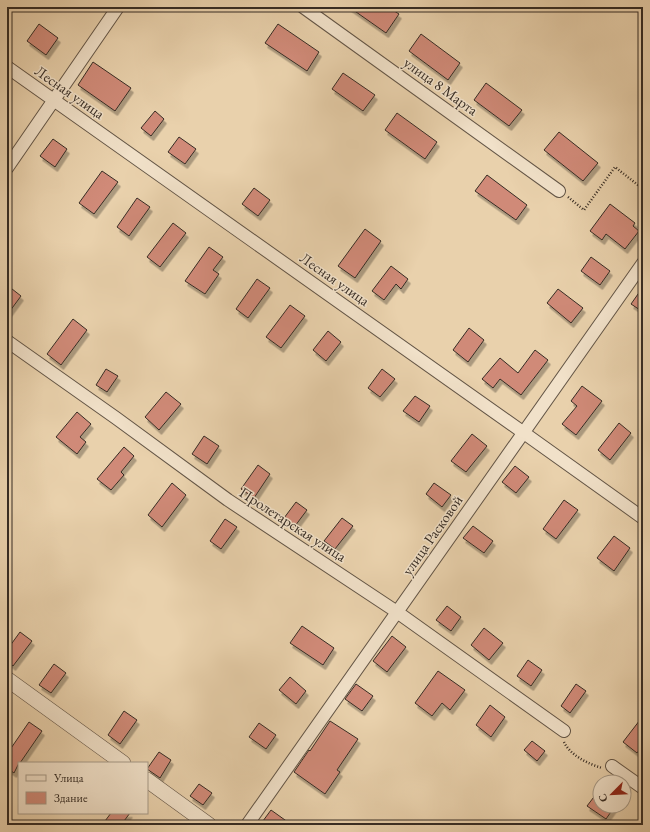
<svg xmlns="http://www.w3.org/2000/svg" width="650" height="832" font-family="'EB Garamond',serif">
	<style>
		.building { fill: #d08a78; stroke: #362c24; filter: url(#shadow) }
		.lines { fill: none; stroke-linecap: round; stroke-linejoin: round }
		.minor-casing { stroke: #635546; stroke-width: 14 }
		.tertiary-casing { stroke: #635546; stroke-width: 16 }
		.path { stroke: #362c24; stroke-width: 2.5; stroke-dasharray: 1 2; stroke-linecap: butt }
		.minor { stroke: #f1e1c9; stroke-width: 12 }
		.tertiary { stroke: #f1e1c9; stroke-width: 15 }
		.labels { text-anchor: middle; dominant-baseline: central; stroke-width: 3; stroke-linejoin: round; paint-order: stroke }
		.street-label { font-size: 15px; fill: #362c24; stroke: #f1e1c9 }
	</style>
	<defs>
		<filter id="shadow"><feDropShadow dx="2.5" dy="4.5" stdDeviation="0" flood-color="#0004"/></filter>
	</defs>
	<rect width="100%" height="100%" fill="#e9d1ac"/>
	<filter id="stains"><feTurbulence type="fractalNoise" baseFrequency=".005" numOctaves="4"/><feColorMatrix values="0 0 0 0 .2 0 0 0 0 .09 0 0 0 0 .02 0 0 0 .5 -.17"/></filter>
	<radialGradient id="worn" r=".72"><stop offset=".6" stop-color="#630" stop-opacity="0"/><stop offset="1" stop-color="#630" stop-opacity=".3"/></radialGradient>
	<path class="building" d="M 349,7 L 388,7 L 399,14 L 386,33 Z
		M 39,24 L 58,38 L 46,55 L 27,41 Z
		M 278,24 L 319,52 L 307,71 L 265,43 Z
		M 421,34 L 460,63 L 448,80 L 409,51 Z
		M 93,62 L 131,88 L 115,111 L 78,85 Z
		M 343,73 L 375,95 L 363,111 L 332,89 Z
		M 486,83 L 522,110 L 509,126 L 474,100 Z
		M 155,111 L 164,119 L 151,136 L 141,128 Z
		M 397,113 L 437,142 L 425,159 L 385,130 Z
		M 559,132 L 598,163 L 583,181 L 544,150 Z
		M 179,137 L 196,149 L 185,164 L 168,152 Z
		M 53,139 L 67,149 L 55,167 L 40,156 Z
		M 102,171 L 118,182 L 94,214 L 79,203 Z
		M 487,175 L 527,205 L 516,220 L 475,191 Z
		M 254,188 L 270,200 L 258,216 L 242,204 Z
		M 137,198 L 150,207 L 129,236 L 117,227 Z
		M 610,204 L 635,223 L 633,226 L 639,231 L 625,249 L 606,234 L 602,240 L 590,231 Z
		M 173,223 L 186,233 L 160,267 L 147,257 Z
		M 365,229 L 381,241 L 355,278 L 338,266 Z
		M 209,247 L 223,257 L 213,270 L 219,274 L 205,294 L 185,281 Z
		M 591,257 L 610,271 L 600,285 L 581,271 Z
		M 391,266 L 408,279 L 401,289 L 396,284 L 384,300 L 372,291 Z
		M 257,279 L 270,288 L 248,318 L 236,309 Z
		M 7,285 L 21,296 L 7,315 Z
		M 643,287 L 643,312 L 631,304 Z
		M 558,289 L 583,308 L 571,323 L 547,303 Z
		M 290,305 L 305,316 L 281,348 L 266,337 Z
		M 73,319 L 87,330 L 61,365 L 47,354 Z
		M 469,328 L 484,340 L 468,362 L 453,350 Z
		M 328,331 L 341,342 L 326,361 L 313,350 Z
		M 535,350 L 548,360 L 521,395 L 500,379 L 493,388 L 482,379 L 500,358 L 518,373 Z
		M 106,369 L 118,376 L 107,392 L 96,385 Z
		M 382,369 L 395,379 L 380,397 L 368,388 Z
		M 582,386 L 602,401 L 576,435 L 562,424 L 577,406 L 571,401 Z
		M 166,392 L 181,404 L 159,430 L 145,417 Z
		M 415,396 L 430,406 L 419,422 L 403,411 Z
		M 77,412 L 91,424 L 80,437 L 86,442 L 77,454 L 56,437 Z
		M 619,423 L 631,433 L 610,460 L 598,450 Z
		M 472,434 L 487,446 L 466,472 L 451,461 Z
		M 204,436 L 219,446 L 207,464 L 192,454 Z
		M 124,447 L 134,456 L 121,472 L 124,475 L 111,490 L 97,479 Z
		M 258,465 L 270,474 L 254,498 L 241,489 Z
		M 515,466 L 529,477 L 516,493 L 502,482 Z
		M 172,483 L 186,495 L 162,527 L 148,515 Z
		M 434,483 L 451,495 L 442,507 L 426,494 Z
		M 564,500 L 578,510 L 556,539 L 543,529 Z
		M 296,502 L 307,510 L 295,526 L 284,518 Z
		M 342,518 L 353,526 L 335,549 L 324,541 Z
		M 225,519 L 237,527 L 221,549 L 210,541 Z
		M 473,526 L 493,541 L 484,553 L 463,538 Z
		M 614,536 L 630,548 L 614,571 L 597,558 Z
		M 447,606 L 461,617 L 451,631 L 436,620 Z
		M 302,626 L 334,648 L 323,665 L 290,643 Z
		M 484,628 L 503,643 L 489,660 L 471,645 Z
		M 20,632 L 32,641 L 13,666 L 7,661 L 7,650 Z
		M 392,636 L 406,647 L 387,672 L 373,661 Z
		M 528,660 L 542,670 L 531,686 L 517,676 Z
		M 54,664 L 66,673 L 51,693 L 39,685 Z
		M 438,671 L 465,690 L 450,710 L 442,703 L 432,716 L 415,703 Z
		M 290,677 L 306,691 L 296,704 L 279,690 Z
		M 356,684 L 373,696 L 362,711 L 345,699 Z
		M 576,684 L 586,691 L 570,713 L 561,706 Z
		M 490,705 L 505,717 L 491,737 L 476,725 Z
		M 124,711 L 137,720 L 120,744 L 108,735 Z
		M 643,716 L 643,745 L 637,753 L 623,742 Z
		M 330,721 L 358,739 L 337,770 L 340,772 L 325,794 L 294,772 L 309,750 L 310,751 Z
		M 29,722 L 42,731 L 20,763 L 19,763 L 14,773 L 7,768 L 7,754 Z
		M 259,723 L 276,735 L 266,749 L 249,737 Z
		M 532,741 L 545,751 L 537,761 L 524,750 Z
		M 159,752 L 171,760 L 160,778 L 147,769 Z
		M 199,784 L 212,793 L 203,805 L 190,796 Z
		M 600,789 L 600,806 L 615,806 L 606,819 L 587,806 Z
		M 271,810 L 292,825 L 260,825 Z
		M 111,813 L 130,813 L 121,825 L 102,825 Z"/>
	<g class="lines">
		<g class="minor-casing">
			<path id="minor" d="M 303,7 L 559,191
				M 7,67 L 524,433 L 643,518
				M 7,168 L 118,7
				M 7,341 L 116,418 L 228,500 L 397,612 L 564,731
				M 612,766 L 643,788
				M 247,825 L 643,263"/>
		</g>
		<g class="tertiary-casing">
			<path id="tertiary" d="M 7,679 L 123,763
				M 147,780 L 209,825"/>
		</g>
		<path class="path" d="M 568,197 L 584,210 L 615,167 L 643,189
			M 564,742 C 570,755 588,764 602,768"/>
		<use href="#minor" class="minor"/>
		<use href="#tertiary" class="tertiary"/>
	</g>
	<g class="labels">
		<g class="street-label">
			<text transform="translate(441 86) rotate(36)">улица 8 Марта</text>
			<text transform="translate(70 92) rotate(35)">Лесная улица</text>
			<text transform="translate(335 279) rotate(35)">Лесная улица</text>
			<text transform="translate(293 524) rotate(33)">Пролетарская улица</text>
			<text transform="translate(432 535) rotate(-55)">улица Расковой</text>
		</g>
	</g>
	<rect width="650" height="832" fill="none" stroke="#e9d1ac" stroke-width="24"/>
	<rect x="8" y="8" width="634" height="816" fill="none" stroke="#362c24" stroke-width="2"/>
	<rect x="12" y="12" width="626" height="808" fill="none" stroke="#362c24"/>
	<rect x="18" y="762" width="130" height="52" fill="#f1e1c9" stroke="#a69987"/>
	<rect x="26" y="775" width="20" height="6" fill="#f1e1c9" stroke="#a69987"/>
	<text x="54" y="782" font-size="12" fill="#362c24">Улица</text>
	<rect x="26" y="792" width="20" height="12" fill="#d08a78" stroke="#a69987"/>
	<text x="54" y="802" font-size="12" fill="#362c24">Здание</text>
	<g transform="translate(612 794) rotate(246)"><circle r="19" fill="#f1e1c9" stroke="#a69987"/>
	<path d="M0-3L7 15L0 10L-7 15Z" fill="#8f2418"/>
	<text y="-6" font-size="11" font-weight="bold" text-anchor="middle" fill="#362c24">С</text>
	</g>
	<rect width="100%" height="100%" filter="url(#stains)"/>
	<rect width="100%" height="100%" fill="url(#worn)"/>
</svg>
